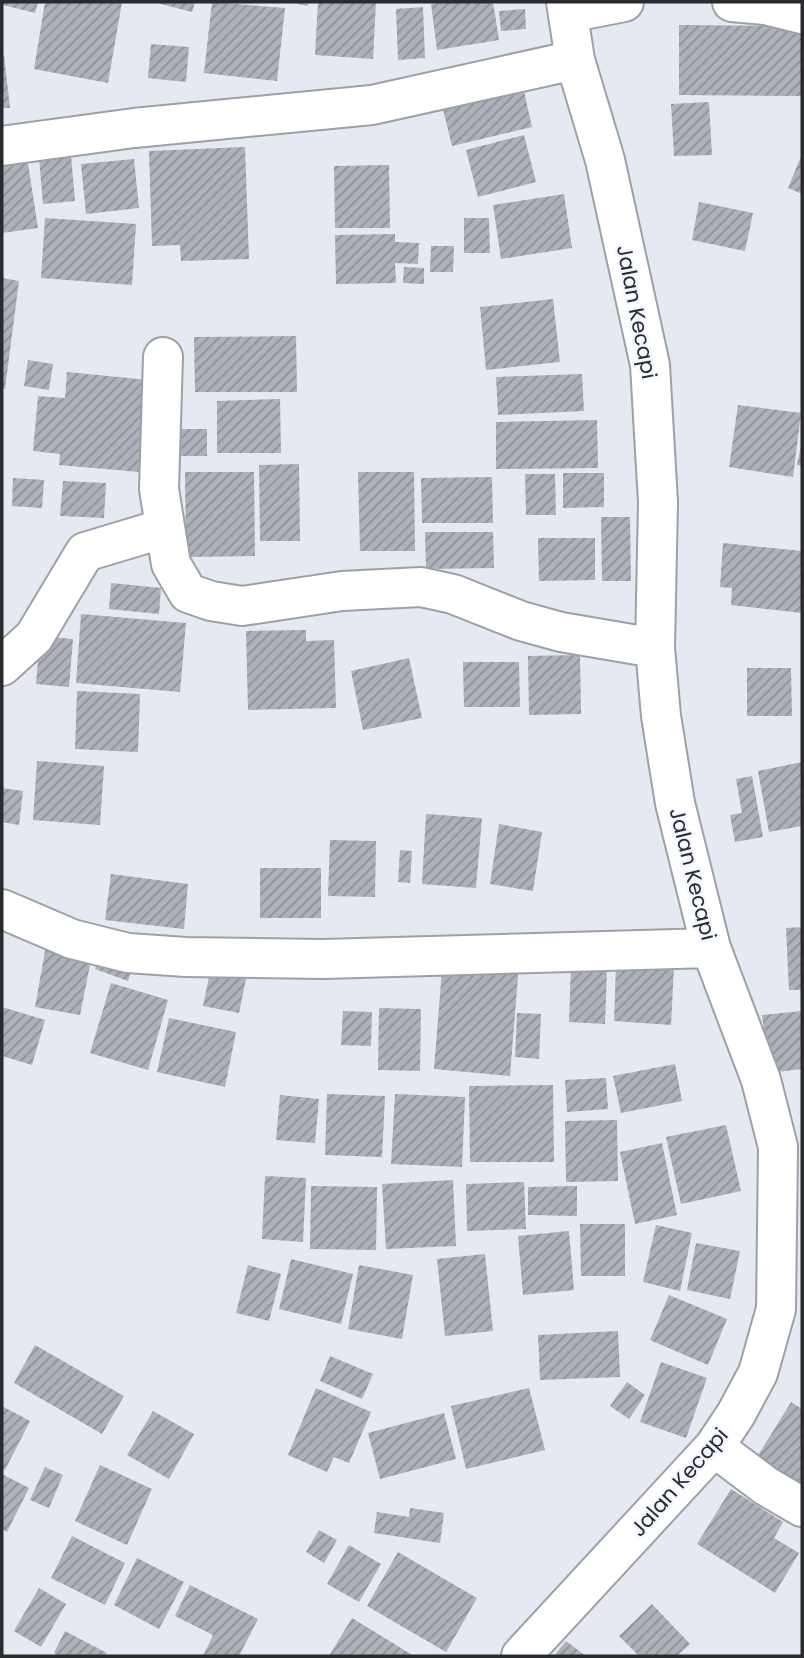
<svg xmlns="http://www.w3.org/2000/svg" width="804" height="1658" font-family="Poppins,sans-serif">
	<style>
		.building { fill: url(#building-hatch) }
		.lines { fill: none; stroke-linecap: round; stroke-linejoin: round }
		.minor-casing { stroke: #9ca1a8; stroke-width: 42 }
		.minor { stroke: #fff; stroke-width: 38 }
		.labels { text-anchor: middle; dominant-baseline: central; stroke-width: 5; stroke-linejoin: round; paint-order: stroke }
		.street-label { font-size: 21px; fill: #282a2d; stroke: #f2f6ff }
	</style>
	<defs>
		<pattern id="building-hatch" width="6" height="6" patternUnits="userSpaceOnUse" patternTransform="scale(1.75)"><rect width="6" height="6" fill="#adb1b9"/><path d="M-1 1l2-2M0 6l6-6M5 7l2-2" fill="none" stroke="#8d9097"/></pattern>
	</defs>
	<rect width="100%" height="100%" fill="#e5e9f1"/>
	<path class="building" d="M 3,2 L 38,2 L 35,13 L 3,5 Z
		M 45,2 L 122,2 L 108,83 L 34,69 Z
		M 153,2 L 195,2 L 192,12 Z
		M 212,2 L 285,8 L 277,81 L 204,73 Z
		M 288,2 L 308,2 L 308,6 Z
		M 318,2 L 376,2 L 373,59 L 315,55 Z
		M 446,2 L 493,2 L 499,40 L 437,50 L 431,4 Z
		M 423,7 L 425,58 L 398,60 L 396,9 Z
		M 525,9 L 526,29 L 501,31 L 499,11 Z
		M 679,25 L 802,26 L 802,96 L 679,95 Z
		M 151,44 L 189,47 L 186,82 L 148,78 Z
		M 2,55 L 4,55 L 10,108 L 2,108 Z
		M 522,82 L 532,127 L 452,146 L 441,101 Z
		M 709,102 L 712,155 L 674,156 L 671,104 Z
		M 524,135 L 536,182 L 478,197 L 466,150 Z
		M 245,147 L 249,259 L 181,261 L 180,245 L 152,246 L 149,151 Z
		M 802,154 L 802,194 L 788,188 Z
		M 71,155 L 75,201 L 43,204 L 39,158 Z
		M 27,157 L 38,228 L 2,233 L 2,161 Z
		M 134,159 L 139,208 L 86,214 L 81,164 Z
		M 389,165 L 390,228 L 335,228 L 334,166 Z
		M 564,194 L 572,248 L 501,259 L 493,205 Z
		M 699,202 L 753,213 L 745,251 L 692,240 Z
		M 45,218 L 136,224 L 132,285 L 41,278 Z
		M 464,218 L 489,218 L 490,253 L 464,253 Z
		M 395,234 L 395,242 L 419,243 L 418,264 L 395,263 L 396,283 L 336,284 L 335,235 Z
		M 431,246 L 454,246 L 453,272 L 430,272 Z
		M 404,267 L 424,268 L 424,284 L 403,283 Z
		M 2,278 L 19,281 L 5,389 L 2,388 Z
		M 553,299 L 560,362 L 486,370 L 480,307 Z
		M 296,336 L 297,392 L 195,392 L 194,337 Z
		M 28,360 L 53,364 L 49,390 L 24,386 Z
		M 67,372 L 159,381 L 151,473 L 59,465 L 60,454 L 33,451 L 38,396 L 65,398 Z
		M 582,374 L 584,411 L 498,415 L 496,377 Z
		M 280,399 L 281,453 L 217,453 L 217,401 Z
		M 738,405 L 801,413 L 793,477 L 729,467 Z
		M 597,420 L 598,468 L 496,469 L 496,422 Z
		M 180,429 L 207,429 L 207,456 L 181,456 Z
		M 801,445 L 802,445 L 802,466 L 797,465 Z
		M 299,464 L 300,541 L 260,541 L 259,465 Z
		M 185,472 L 254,472 L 255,556 L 186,557 Z
		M 358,472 L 414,472 L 415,551 L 360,551 Z
		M 563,473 L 604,473 L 604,507 L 563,508 Z
		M 525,474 L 555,474 L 556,515 L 526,515 Z
		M 492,477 L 493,523 L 422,523 L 421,478 Z
		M 13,478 L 44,480 L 42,508 L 12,506 Z
		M 63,481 L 106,483 L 104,518 L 60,516 Z
		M 601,517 L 630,517 L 631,581 L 602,581 Z
		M 425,532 L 493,532 L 494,568 L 426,569 Z
		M 538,538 L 595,538 L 595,580 L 539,581 Z
		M 723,543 L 802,551 L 802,613 L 731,605 L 732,588 L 720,587 Z
		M 111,583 L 161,588 L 159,614 L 109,609 Z
		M 81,614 L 186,623 L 180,692 L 76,683 Z
		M 306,630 L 306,641 L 334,640 L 336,708 L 248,710 L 246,631 Z
		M 40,636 L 73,639 L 69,687 L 36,684 Z
		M 580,655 L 581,714 L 529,715 L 528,656 Z
		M 409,658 L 422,718 L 363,730 L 351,671 Z
		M 463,662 L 519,662 L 520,707 L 464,707 Z
		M 747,668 L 791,668 L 792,716 L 747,716 Z
		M 77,691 L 140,694 L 138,752 L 75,749 Z
		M 37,761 L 104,766 L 100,825 L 33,820 Z
		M 802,762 L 802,826 L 769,832 L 758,771 Z
		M 752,776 L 763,837 L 735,842 L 730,815 L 742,813 L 736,779 Z
		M 2,788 L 23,791 L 19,825 L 2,822 Z
		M 426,814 L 482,818 L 476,888 L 422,884 Z
		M 499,824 L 542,832 L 533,891 L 490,884 Z
		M 330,840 L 376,841 L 375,897 L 328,896 Z
		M 400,850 L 412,851 L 410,883 L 398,882 Z
		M 260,868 L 321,868 L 321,918 L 260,918 Z
		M 111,874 L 188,884 L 184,929 L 105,920 Z
		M 802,927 L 802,990 L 789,990 L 786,928 Z
		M 46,946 L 92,955 L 80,1015 L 35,1007 Z
		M 103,949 L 135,959 L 128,981 L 95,969 Z
		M 443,957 L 519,964 L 510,1076 L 434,1069 Z
		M 616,964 L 674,967 L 671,1025 L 614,1021 Z
		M 571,966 L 607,969 L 605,1024 L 569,1022 Z
		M 210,972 L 246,979 L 239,1013 L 203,1006 Z
		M 111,983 L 168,1000 L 148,1070 L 90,1053 Z
		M 2,1007 L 45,1020 L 32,1065 L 2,1056 Z
		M 379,1008 L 421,1009 L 420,1071 L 378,1070 Z
		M 343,1011 L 372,1012 L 371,1046 L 341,1045 Z
		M 802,1011 L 802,1069 L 769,1073 L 762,1015 Z
		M 517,1013 L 541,1014 L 539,1059 L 515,1057 Z
		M 169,1018 L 236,1032 L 225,1087 L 157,1072 Z
		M 675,1064 L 682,1101 L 621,1113 L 613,1076 Z
		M 606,1078 L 608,1109 L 567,1112 L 565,1080 Z
		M 553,1085 L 554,1162 L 470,1162 L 469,1086 Z
		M 327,1094 L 385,1096 L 382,1157 L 325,1155 Z
		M 395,1094 L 465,1097 L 462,1167 L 391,1164 Z
		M 280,1095 L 319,1099 L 315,1143 L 276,1140 Z
		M 617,1120 L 618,1181 L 566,1182 L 565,1121 Z
		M 726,1125 L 741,1191 L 681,1204 L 666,1137 Z
		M 662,1143 L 677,1215 L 635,1224 L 620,1152 Z
		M 265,1176 L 306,1178 L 303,1242 L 262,1239 Z
		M 453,1180 L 456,1246 L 386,1249 L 382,1184 Z
		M 524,1182 L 526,1229 L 467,1231 L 466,1184 Z
		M 311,1186 L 377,1187 L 376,1250 L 310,1249 Z
		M 577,1186 L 577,1216 L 528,1215 L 528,1187 Z
		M 580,1224 L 625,1224 L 625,1276 L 581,1276 Z
		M 656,1225 L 692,1233 L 680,1291 L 643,1282 Z
		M 569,1231 L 574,1290 L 523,1295 L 518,1236 Z
		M 696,1243 L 740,1251 L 730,1299 L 687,1290 Z
		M 485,1254 L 493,1331 L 445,1336 L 437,1259 Z
		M 291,1259 L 353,1274 L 341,1324 L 279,1309 Z
		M 248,1265 L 281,1274 L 269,1321 L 236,1313 Z
		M 359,1265 L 413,1275 L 402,1339 L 348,1329 Z
		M 669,1295 L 727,1319 L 708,1365 L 650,1340 Z
		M 618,1331 L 620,1377 L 540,1380 L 538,1335 Z
		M 35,1345 L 124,1396 L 102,1434 L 14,1383 Z
		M 330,1356 L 373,1374 L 362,1399 L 320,1381 Z
		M 661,1362 L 707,1378 L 686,1438 L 640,1422 Z
		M 627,1382 L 645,1395 L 629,1419 L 610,1406 Z
		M 316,1388 L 371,1412 L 349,1463 L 334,1457 L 327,1472 L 288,1455 Z
		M 529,1388 L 545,1450 L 466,1469 L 451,1406 Z
		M 791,1402 L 802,1409 L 802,1485 L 757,1457 Z
		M 2,1406 L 30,1421 L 5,1470 L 2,1468 Z
		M 153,1411 L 194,1434 L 169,1479 L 127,1455 Z
		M 444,1413 L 456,1459 L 380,1479 L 368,1433 Z
		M 100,1465 L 152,1489 L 127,1545 L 75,1521 Z
		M 45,1467 L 63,1475 L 49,1508 L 30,1500 Z
		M 2,1474 L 29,1488 L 7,1532 L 2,1529 Z
		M 731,1489 L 783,1522 L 774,1538 L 799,1553 L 775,1593 L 697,1544 Z
		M 410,1508 L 444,1513 L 440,1543 L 374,1533 L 377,1512 L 409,1517 Z
		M 319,1530 L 337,1540 L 324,1563 L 306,1552 Z
		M 72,1536 L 125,1563 L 105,1605 L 51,1578 Z
		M 349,1545 L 381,1564 L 359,1602 L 327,1584 Z
		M 398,1552 L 477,1598 L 446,1652 L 367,1606 Z
		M 137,1558 L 184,1582 L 159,1629 L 114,1605 Z
		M 190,1585 L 258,1619 L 239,1656 L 203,1656 L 213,1635 L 175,1616 Z
		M 39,1588 L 66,1604 L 41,1647 L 14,1631 Z
		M 652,1604 L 690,1644 L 677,1656 L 639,1656 L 619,1636 Z
		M 352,1618 L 414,1656 L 329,1656 Z
		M 65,1631 L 107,1653 L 105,1656 L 60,1656 L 54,1653 Z
		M 566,1641 L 586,1656 L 554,1656 Z"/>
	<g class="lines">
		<g class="minor-casing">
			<path id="minor" d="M 732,2 L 765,5 L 802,14
				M 568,13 L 624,2
				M 2,146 L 134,128 L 372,105 L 575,60
				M 163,357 L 159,489 L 171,564 L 188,593 L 211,601 L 242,606 L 342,591 L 421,587 L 453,594 L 521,621 L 561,632 L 655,648
				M 2,666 L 34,637 L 85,552 L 165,528
				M 2,909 L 72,939 L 128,953 L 186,957 L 323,959 L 711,948
				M 714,1447 L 766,1486 L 802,1507
				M 521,1656 L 714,1447 L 736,1414 L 758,1373 L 776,1309 L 778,1147 L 761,1080 L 711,948 L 675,803 L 661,716 L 655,648 L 658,502 L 650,365 L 605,160 L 575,60 L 566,2"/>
		</g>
		<use href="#minor" class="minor"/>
	</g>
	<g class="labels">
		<g class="street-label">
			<text transform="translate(637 312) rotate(79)">Jalan Kecapi</text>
			<text transform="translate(693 874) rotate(76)">Jalan Kecapi</text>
			<text transform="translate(679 1482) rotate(-49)">Jalan Kecapi</text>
		</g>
	</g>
	<rect width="804" height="1658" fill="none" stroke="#282a2d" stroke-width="7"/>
</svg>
